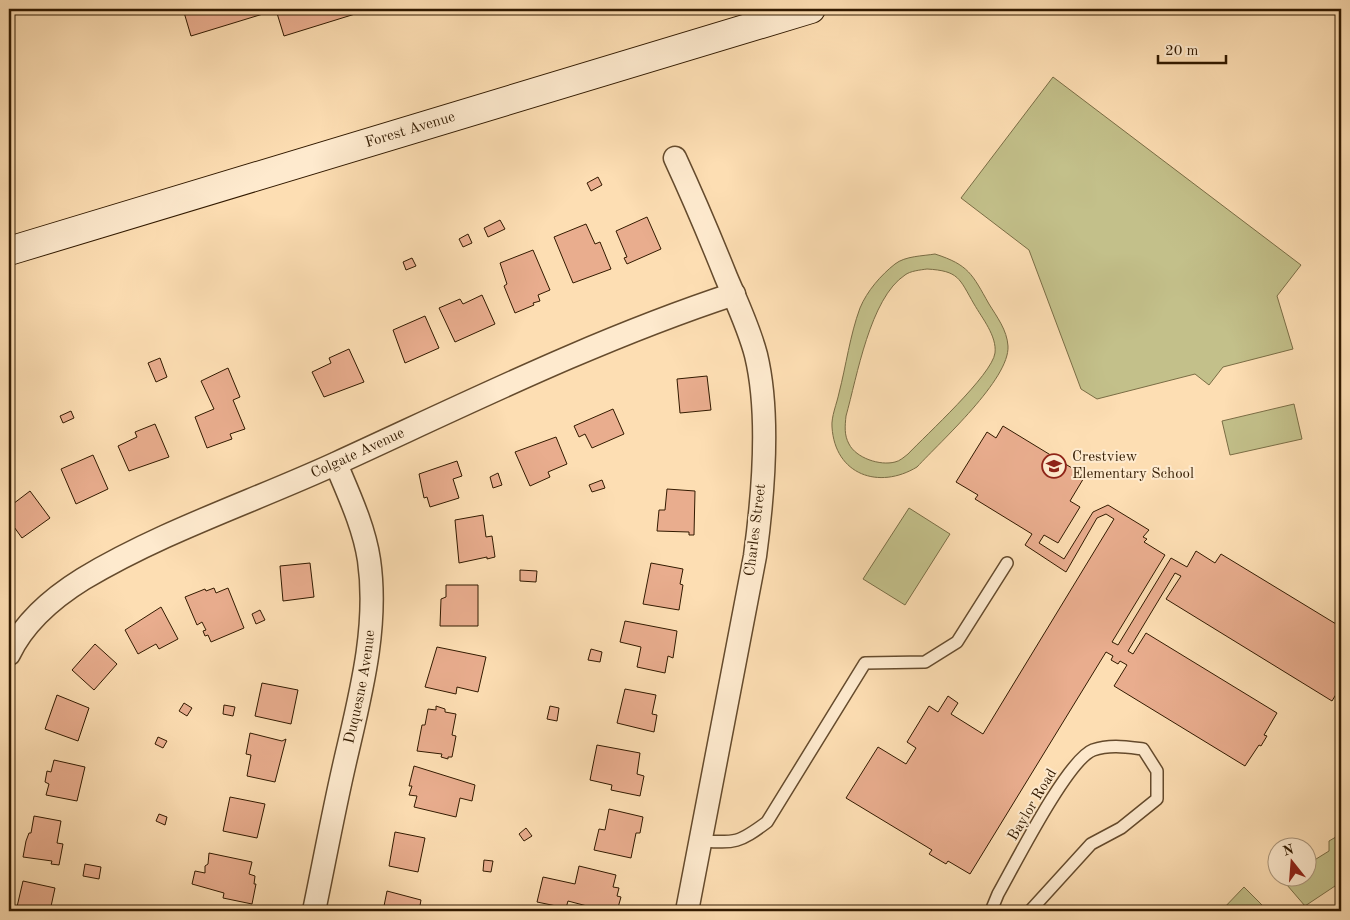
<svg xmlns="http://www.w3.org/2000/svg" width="1350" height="920" font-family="'Old Standard TT',serif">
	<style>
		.green { fill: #c3c08a; stroke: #7a6d45; fill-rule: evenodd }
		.building { fill: #e9ad8e; stroke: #321a00 }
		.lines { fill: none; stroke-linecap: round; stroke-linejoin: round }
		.service-casing { stroke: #654b2d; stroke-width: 14 }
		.minor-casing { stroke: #654b2d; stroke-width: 25 }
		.secondary-casing { stroke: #321a00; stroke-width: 30 }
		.service { stroke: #feeace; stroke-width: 11 }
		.minor { stroke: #feeace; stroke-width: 22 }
		.secondary { stroke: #feeace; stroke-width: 28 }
		.labels { text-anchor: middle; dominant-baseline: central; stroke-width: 4; stroke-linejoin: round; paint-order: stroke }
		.street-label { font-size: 15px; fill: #321a00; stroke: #feeace }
		.poi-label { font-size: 15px; fill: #321a00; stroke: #feeace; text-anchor: start }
	</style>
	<rect width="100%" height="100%" fill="#fddeb3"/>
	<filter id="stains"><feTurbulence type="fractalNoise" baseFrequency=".004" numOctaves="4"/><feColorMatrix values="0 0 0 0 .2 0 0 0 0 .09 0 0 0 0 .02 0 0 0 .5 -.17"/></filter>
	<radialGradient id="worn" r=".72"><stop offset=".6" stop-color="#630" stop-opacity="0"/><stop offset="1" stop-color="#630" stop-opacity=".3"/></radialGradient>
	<path class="green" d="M 1053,77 L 1301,265 L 1277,296 L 1293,349 L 1223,367 L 1209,385 L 1195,374 L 1097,399 L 1081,389 L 1029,250 L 961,198 Z
		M 935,254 C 969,265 972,274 989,304 C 997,317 1007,330 1008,346 C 1010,379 941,441 917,467 C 879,490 835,475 832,427 C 831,417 837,403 839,393 C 846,366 850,335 860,308 C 867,291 881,275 895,264 C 905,256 923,256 935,254 ZM 927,269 C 959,271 959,278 974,304 C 982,318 997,336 995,353 C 992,375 926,435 908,454 C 904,457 900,461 895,462 C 880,466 856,458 849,444 C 844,435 845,426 846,416 C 857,377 870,298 905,275 C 910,271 920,270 927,269 Z
		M 1294,404 L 1302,439 L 1230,455 L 1222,421 Z
		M 909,508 L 950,534 L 905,605 L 863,579 Z
		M 1341,834 L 1341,882 L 1305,906 L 1287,885 L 1289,878 L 1308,878 L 1308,864 L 1329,851 L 1329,841 Z
		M 1244,887 L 1268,911 L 1221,911 Z"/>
	<path class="building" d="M 183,9 L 354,9 L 355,14 L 284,36 L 276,10 L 191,36 Z
		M 598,177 L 602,185 L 591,191 L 587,183 Z
		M 647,217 L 661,249 L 627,264 L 624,258 L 627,257 L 616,231 Z
		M 500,220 L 505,229 L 488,237 L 484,228 Z
		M 586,224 L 595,244 L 600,242 L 611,269 L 573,283 L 554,237 Z
		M 468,234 L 472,243 L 463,247 L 459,239 Z
		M 533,250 L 550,290 L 538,295 L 540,301 L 533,303 L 534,305 L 515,313 L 504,286 L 507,284 L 500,263 Z
		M 412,258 L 416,266 L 406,270 L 403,262 Z
		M 482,295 L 495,324 L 455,342 L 439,308 L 460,299 L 463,304 Z
		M 425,316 L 439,348 L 405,363 L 393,330 Z
		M 349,349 L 364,382 L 324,397 L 312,372 L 331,363 L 329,358 Z
		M 160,358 L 167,377 L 156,382 L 148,363 Z
		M 228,368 L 240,397 L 233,400 L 245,429 L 230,434 L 232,439 L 207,448 L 195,417 L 214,409 L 201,381 Z
		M 707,376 L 711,410 L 680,413 L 677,379 Z
		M 613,409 L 624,434 L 592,448 L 585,434 L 579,437 L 574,426 Z
		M 71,411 L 74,418 L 63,423 L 60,416 Z
		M 155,424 L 169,457 L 129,471 L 118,446 L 137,437 L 135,432 Z
		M 1003,426 L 1085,476 L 1070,501 L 1080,507 L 1058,543 L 1044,535 L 1039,543 L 1064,559 L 1093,512 L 1108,505 L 1149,530 L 1143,537 L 1147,539 L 1144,542 L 1165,555 L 1112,642 L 1118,645 L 1171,558 L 1187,567 L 1196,551 L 1215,563 L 1221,554 L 1341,627 L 1341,686 L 1332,701 L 1166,599 L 1181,576 L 1175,573 L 1128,651 L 1133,654 L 1146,633 L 1277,713 L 1264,735 L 1267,736 L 1261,746 L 1259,745 L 1245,766 L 1114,686 L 1127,665 L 1120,661 L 1118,664 L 1111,660 L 1113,656 L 1106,652 L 970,874 L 948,861 L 946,864 L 929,854 L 932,850 L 846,798 L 878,747 L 906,764 L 916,748 L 907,742 L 929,706 L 938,712 L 948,696 L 958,703 L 951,714 L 983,734 L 1114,519 L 1106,514 L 1097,518 L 1066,572 L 1025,545 L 1032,534 L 975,499 L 978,495 L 956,482 L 987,432 L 996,438 Z
		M 556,437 L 567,464 L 548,472 L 550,477 L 530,486 L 515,452 Z
		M 93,455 L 108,489 L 76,504 L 61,469 Z
		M 457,461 L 462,476 L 453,479 L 459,498 L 430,507 L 427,497 L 424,498 L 419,474 Z
		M 498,473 L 502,485 L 493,488 L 490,477 Z
		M 602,480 L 605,488 L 592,492 L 589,485 Z
		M 667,489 L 695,491 L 694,535 L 689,535 L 689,532 L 657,531 L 659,510 L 665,510 Z
		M 30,491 L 50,518 L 22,538 L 9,520 L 9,507 Z
		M 483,515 L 486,537 L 492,536 L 495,557 L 487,559 L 487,557 L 459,563 L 455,520 Z
		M 310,563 L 314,597 L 283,601 L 280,566 Z
		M 651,563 L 683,569 L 680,584 L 683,585 L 679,610 L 643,604 Z
		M 520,570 L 537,571 L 536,582 L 520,581 Z
		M 446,585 L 478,585 L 478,626 L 440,626 L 441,599 L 446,597 Z
		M 214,588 L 216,593 L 228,588 L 244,628 L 211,642 L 208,635 L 205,636 L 203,631 L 206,630 L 202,622 L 197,625 L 185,597 L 205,589 L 206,591 Z
		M 161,607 L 178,639 L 159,649 L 156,644 L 138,654 L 125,630 Z
		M 260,610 L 265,620 L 256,624 L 252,614 Z
		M 625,621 L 677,631 L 673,658 L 668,656 L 665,673 L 637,667 L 641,647 L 620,642 Z
		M 95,644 L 117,664 L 94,690 L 72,670 Z
		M 437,647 L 486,657 L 478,692 L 457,687 L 456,694 L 425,687 Z
		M 591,649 L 602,652 L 600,662 L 588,660 Z
		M 262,683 L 298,690 L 291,724 L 255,716 Z
		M 625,689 L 656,695 L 652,714 L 657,715 L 654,732 L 617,723 Z
		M 57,695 L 89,708 L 78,741 L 45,729 Z
		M 184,703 L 192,708 L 187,716 L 179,711 Z
		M 224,705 L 235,707 L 233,716 L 223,714 Z
		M 436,706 L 445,709 L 445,712 L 456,714 L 452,735 L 456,736 L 452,757 L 448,757 L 448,759 L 441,757 L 442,754 L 417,751 L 422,725 L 425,725 L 428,709 L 436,710 Z
		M 550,706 L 559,708 L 557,721 L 547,719 Z
		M 250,733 L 282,741 L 286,739 L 275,782 L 247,776 L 251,755 L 246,754 Z
		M 158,737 L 167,741 L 163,748 L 155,744 Z
		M 597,745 L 640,753 L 637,774 L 644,776 L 640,796 L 611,790 L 612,785 L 590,780 Z
		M 54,760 L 85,767 L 77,801 L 46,795 L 49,784 L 45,782 L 47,771 L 51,772 Z
		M 414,766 L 475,785 L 472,801 L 460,798 L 456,817 L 414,807 L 417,796 L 409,795 L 412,786 L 409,786 Z
		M 230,797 L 265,804 L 257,838 L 223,831 Z
		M 609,809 L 643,817 L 640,833 L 636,833 L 631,858 L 594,850 L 599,829 L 605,830 Z
		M 159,814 L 167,817 L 165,825 L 156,821 Z
		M 34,816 L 61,821 L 57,843 L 63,844 L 59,865 L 51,864 L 52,861 L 23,857 L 26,841 L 29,833 L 31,833 Z
		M 526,828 L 532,836 L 524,841 L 519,834 Z
		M 395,832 L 425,838 L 418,872 L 389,866 Z
		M 209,853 L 252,862 L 249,874 L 255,876 L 254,884 L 256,884 L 252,904 L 223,898 L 224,893 L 192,884 L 195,871 L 205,873 L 205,866 L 208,864 Z
		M 484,860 L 493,861 L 491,872 L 483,871 Z
		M 85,864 L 101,867 L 99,879 L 83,876 Z
		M 579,866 L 616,875 L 613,887 L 619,888 L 617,896 L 621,897 L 617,911 L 593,911 L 586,910 L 587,906 L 568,901 L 566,908 L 537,902 L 543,877 L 575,884 Z
		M 23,881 L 55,888 L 50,911 L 16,911 Z
		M 387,891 L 421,900 L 419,911 L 383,911 Z"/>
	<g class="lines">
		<g class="service-casing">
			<path id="service" d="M 701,841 C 736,843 739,843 767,822 L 865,663 L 925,662 L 957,642 L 1007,563
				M 991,911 L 998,894 C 1014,866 1067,760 1093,750 C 1110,744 1127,747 1143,749 L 1157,771 L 1157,799 L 1121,828 L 1091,844 L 1030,911"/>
		</g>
		<g class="minor-casing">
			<g id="minor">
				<path d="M 675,158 C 693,197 710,237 726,277 C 737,303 749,328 756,355 C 770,413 763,497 755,556 L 687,911"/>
				<path id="s1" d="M 9,654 C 24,623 54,597 83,579 C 163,531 252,502 337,463 C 468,403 597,339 734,294"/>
				<path id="s2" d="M 314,911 C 324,863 333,814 344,766 C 359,700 379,629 369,560 C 364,527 349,495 336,464"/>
			</g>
		</g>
		<g class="secondary-casing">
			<g id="secondary">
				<path id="s3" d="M 9,251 L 811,9"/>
			</g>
		</g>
		<use href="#service" class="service"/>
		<use href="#minor" class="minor"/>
		<use href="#secondary" class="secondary"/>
	</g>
	<defs>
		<g id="school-ring" transform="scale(1.25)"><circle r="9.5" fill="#feeace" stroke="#8f2418" stroke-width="1.5"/><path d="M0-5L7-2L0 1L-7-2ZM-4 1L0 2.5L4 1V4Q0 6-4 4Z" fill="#8f2418"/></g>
	</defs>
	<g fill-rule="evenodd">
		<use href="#school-ring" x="1054" y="466"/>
	</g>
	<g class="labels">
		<g class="street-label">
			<text stroke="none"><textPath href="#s3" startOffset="419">Forest Avenue</textPath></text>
			<text stroke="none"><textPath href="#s1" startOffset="409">Colgate Avenue</textPath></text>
			<text transform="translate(756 530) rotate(-83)">Charles Street</text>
			<text stroke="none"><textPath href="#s2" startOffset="229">Duquesne Avenue</textPath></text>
			<text transform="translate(1033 805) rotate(-59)">Baylor Road</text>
		</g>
		<g class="poi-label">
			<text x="1072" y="457">Crestview<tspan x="1072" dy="17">Elementary School</tspan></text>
		</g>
	</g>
	<rect width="1350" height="920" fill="none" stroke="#fddeb3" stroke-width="30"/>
	<rect x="10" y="10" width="1330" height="900" fill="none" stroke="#321a00" stroke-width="2.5"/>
	<rect x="15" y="15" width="1320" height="890" fill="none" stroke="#321a00"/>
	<g transform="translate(1292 862) rotate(343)"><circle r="24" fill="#feeace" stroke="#ac977c"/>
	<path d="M0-4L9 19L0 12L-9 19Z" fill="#8f2418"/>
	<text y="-8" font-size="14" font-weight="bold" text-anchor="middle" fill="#321a00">N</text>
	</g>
	<path d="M1158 55v8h68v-8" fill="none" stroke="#321a00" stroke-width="2.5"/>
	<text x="1165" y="55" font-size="15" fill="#321a00" stroke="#feeace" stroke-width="4" paint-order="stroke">20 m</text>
	<rect width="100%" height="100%" filter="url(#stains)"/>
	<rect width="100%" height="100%" fill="url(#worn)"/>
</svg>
